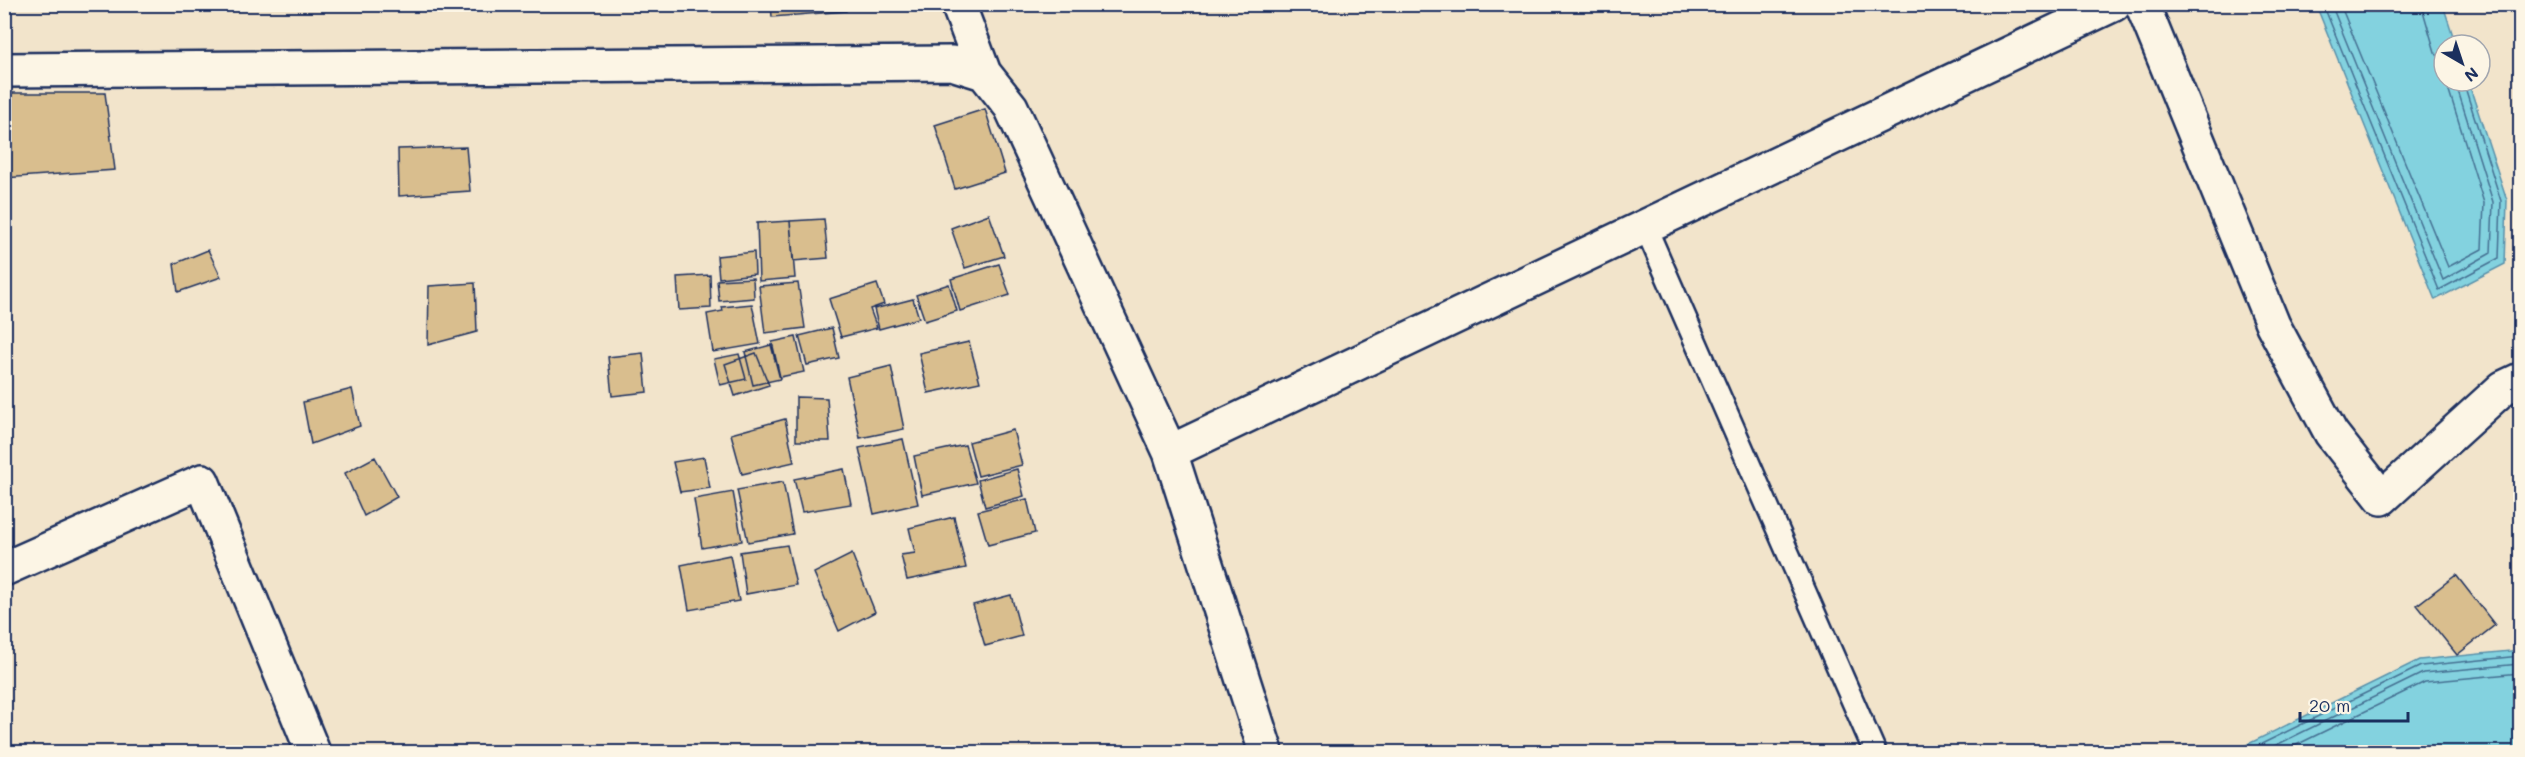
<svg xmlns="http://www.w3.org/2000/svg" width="2525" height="757" font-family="Mali,sans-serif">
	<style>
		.water { fill: #83d2df; stroke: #5991ab; stroke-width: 1.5 }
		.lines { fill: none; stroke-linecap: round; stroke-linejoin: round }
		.shore { stroke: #457092; stroke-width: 1.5 }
		.building { fill: #d9be8e; stroke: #1b2f5e; stroke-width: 1.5 }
		.service-casing { stroke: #1b2f5e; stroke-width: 26 }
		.minor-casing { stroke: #1b2f5e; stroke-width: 38 }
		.service { stroke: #fcf5e5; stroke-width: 21 }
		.minor { stroke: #fcf5e5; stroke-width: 33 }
	</style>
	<rect width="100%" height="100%" fill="#f2e4cb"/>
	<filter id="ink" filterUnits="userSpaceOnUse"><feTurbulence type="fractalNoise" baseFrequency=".0167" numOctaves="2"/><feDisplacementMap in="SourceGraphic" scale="12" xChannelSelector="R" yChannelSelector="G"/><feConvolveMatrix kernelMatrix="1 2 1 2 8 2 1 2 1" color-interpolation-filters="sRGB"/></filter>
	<g filter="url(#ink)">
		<path class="water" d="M 2316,5 L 2443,5 L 2456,45 L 2444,45 L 2444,81 L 2468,81 L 2507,200 L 2505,264 L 2435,300 Z
			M 2520,650 L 2520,752 L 2232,752 L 2419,660 Z"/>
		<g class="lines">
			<path class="shore" d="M 2323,4 L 2439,290 L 2499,258 L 2501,201 L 2463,81
				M 2331,4 L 2443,280 L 2491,253 L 2493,202 L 2455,81
				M 2340,4 L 2448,267 L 2482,249 L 2484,203 L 2446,81
				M 2421,4 L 2435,52 L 2444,64
				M 2245,752 L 2421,666 L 2520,656
				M 2262,752 L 2423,673 L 2520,664
				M 2282,752 L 2425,682 L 2520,673"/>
		</g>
		<path class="building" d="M 771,4 L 845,4 L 846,11 L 772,17 Z
			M 4,93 L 105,93 L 115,170 L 4,178 Z
			M 985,109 L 1005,173 L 955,189 L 935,125 Z
			M 466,147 L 470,191 L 399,196 L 398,149 Z
			M 989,214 L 1004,256 L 965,268 L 951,228 Z
			M 824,219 L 828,258 L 793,261 L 790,221 Z
			M 790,221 L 795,278 L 759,281 L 757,223 Z
			M 208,250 L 221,277 L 178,292 L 174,264 Z
			M 754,252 L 755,274 L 719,278 L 717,256 Z
			M 999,264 L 1010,295 L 960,311 L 951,279 Z
			M 710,275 L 711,308 L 679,310 L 677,277 Z
			M 753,278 L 754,298 L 719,301 L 717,280 Z
			M 475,283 L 477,332 L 428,345 L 429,286 Z
			M 798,283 L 805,328 L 765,333 L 759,286 Z
			M 877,284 L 884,304 L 870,309 L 877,328 L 841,337 L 829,299 Z
			M 949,284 L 957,311 L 925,321 L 916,295 Z
			M 913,299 L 919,318 L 879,329 L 874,309 Z
			M 752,304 L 760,344 L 713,352 L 707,314 L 723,311 L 722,307 Z
			M 832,328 L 839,358 L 807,365 L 799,336 Z
			M 796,337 L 804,372 L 780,377 L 772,342 Z
			M 969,342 L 980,382 L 928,393 L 919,353 Z
			M 771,345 L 780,379 L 753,385 L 745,352 Z
			M 643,353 L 647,392 L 612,396 L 608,357 Z
			M 756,353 L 769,385 L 735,396 L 725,364 Z
			M 739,354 L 746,379 L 720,385 L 714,359 Z
			M 891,366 L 904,429 L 860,438 L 847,377 Z
			M 352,389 L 360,426 L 311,444 L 303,402 Z
			M 796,397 L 827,398 L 830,441 L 796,441 Z
			M 785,419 L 794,462 L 742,474 L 731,434 Z
			M 1013,430 L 1022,465 L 978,476 L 969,442 Z
			M 903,439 L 918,504 L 874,514 L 859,448 Z
			M 965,445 L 976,483 L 922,495 L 914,456 Z
			M 375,457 L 397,497 L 364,516 L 345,473 Z
			M 704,457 L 710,488 L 680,492 L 673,462 Z
			M 844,469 L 851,504 L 802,512 L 794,479 Z
			M 1017,469 L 1024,496 L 985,507 L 978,480 Z
			M 783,482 L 793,534 L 748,542 L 737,490 Z
			M 733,492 L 742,541 L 702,548 L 694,499 Z
			M 1027,499 L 1035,533 L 988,545 L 978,511 Z
			M 954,517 L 966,568 L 907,580 L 901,555 L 915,553 L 909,528 Z
			M 787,545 L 796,585 L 746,594 L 740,552 Z
			M 852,554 L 875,612 L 839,631 L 814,573 Z
			M 730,555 L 739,601 L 689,610 L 681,565 Z
			M 2456,575 L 2495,625 L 2457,655 L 2417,605 Z
			M 1011,595 L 1022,636 L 985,646 L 973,605 Z"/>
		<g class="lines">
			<g class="service-casing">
				<path id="service" d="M 1645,226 L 1875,752"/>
			</g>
			<g class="minor-casing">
				<path id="minor" d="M 958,4 L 984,73
					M 2142,4 L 2273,325 L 2331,433 L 2382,498 L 2503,388 L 2520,380
					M 4,70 L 952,63 L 984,73 L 1011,107 L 1170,452 L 1266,752
					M 1170,452 L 2114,4
					M 4,569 L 202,481 L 313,752"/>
			</g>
			<use href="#service" class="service"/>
			<use href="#minor" class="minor"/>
		</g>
	</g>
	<rect width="2525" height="757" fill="none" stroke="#fcf5e5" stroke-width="24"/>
	<rect x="12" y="12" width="2501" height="733" fill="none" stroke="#1b2f5e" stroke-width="2" filter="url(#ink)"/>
	<g transform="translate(2462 63) rotate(141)"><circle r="28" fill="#fcf5e5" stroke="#a2a6af" stroke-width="1.5"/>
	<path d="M0-4.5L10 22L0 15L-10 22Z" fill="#1b2f5e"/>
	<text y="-9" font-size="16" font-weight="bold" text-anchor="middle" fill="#1b2f5e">N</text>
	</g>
	<path d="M2300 712v9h108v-9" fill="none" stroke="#1b2f5e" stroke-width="3"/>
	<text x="2309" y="712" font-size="18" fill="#1b2f5e" stroke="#fcf5e5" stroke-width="4.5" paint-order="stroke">20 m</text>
</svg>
